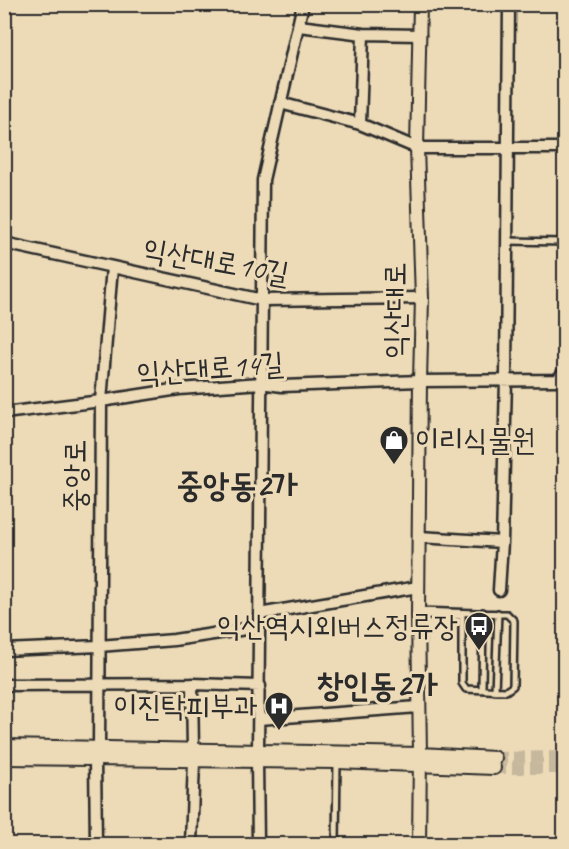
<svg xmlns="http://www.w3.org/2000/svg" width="569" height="849" font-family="Caveat,'Poor Story',sans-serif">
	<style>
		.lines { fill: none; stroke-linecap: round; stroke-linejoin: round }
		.tertiary-tunnel { stroke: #c6b89c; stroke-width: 12; stroke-dasharray: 12 6; stroke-linecap: butt }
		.service-casing { stroke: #2b2b2b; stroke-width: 10 }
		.minor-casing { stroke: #2b2b2b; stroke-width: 15 }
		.tertiary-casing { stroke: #2b2b2b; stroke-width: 16 }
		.service { stroke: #eddbb8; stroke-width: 5 }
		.minor { stroke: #eddbb8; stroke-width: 10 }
		.tertiary { stroke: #eddbb8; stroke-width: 12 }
		.labels { text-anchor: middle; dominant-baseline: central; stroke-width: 6; stroke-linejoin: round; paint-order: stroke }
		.street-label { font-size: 30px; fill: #2b2b2b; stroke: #eddbb8 }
		.poi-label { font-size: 30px; fill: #2b2b2b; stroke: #eddbb8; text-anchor: end }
		.quarter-label { font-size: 33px; font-weight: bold; fill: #2b2b2b; stroke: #eddbb8 }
	</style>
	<rect width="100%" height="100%" fill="#eddbb8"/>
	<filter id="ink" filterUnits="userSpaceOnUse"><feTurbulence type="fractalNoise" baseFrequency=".0167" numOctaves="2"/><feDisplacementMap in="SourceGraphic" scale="12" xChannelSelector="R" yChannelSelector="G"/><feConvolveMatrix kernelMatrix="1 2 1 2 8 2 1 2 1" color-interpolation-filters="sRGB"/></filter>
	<g filter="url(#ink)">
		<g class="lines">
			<path class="tertiary-tunnel" d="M 495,758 L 564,757
				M 494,768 L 564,768"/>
			<g class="service-casing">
				<path id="service" d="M 506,241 L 564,242
					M 418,611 L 507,614 L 514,621 L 513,686 L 506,691 L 466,689 L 462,683 L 462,616 L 419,615
					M 482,690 L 483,612
					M 495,691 L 498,613
					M 336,844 L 337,762"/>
			</g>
			<g class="minor-casing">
				<path id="minor" d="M 299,26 L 363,34 L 420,35
					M 280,103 L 360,124 L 417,148 L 564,148
					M 360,124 L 363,34
					M 4,243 L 262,300 L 422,298
					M 4,413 L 101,401 L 179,389 L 261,383 L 282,386 L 420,381 L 557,380 L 564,372
					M 419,537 L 502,542
					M 499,590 L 502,542 L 506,380 L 509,4
					M 259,614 L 418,587
					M 4,650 L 99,646 L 174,640 L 259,627
					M 192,684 L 193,750
					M 4,685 L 192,684 L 260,686
					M 259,719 L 418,707
					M 99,747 L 101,401 L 112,267
					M 258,750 L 263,180 L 303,4
					M 95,759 L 96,844
					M 257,761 L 258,844
					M 191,844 L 194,761"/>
			</g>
			<g class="tertiary-casing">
				<path id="tertiary" d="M 4,746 L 420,754 L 495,758
					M 4,758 L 337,762 L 494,768
					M 419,844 L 420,754 L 418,614 L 420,381 L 422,298 L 417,148 L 420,4"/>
			</g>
			<use href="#service" class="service"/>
			<use href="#minor" class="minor"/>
			<use href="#tertiary" class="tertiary"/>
		</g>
	</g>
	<defs>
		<g id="shop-pin" transform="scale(1.5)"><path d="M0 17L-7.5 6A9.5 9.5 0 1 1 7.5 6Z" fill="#2b2b2b" stroke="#eddbb8"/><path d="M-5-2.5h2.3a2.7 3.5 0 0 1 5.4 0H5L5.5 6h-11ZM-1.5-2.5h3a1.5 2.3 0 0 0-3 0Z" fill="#fff"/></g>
		<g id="bus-pin" transform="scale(1.5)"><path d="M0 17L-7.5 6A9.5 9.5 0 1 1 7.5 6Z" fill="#2b2b2b" stroke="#eddbb8"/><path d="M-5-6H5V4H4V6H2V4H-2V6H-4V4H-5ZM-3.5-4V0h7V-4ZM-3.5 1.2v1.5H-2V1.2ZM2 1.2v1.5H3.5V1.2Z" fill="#fff"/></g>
		<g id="hospital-pin" transform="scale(1.5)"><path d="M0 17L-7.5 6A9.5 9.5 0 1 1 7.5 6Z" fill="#2b2b2b" stroke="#eddbb8"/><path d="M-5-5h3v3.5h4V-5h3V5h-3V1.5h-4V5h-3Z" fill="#fff"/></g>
	</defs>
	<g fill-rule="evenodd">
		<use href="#shop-pin" x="394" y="440"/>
		<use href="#bus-pin" x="479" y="626"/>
		<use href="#hospital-pin" x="279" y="706"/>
	</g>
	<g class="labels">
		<g class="street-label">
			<text transform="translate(216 261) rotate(10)">익산대로10길</text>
			<text transform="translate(395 311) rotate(-90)">익산대로</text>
			<text transform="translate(210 368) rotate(-4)">익산대로14길</text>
			<text transform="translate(75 476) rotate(-90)">중앙로</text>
		</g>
		<g class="poi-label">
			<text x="415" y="440" text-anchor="start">이리식물원</text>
			<text x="458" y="626">익산역시외버스정류장</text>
			<text x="258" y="706">이진탁피부과</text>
		</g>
		<g class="quarter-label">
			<text x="237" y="485">중앙동2가</text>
			<text x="377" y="685">창인동2가</text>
		</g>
	</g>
	<rect width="569" height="849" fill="none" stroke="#eddbb8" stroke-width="24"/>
	<rect x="12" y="12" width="545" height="825" fill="none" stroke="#2b2b2b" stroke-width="2" filter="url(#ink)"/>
</svg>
